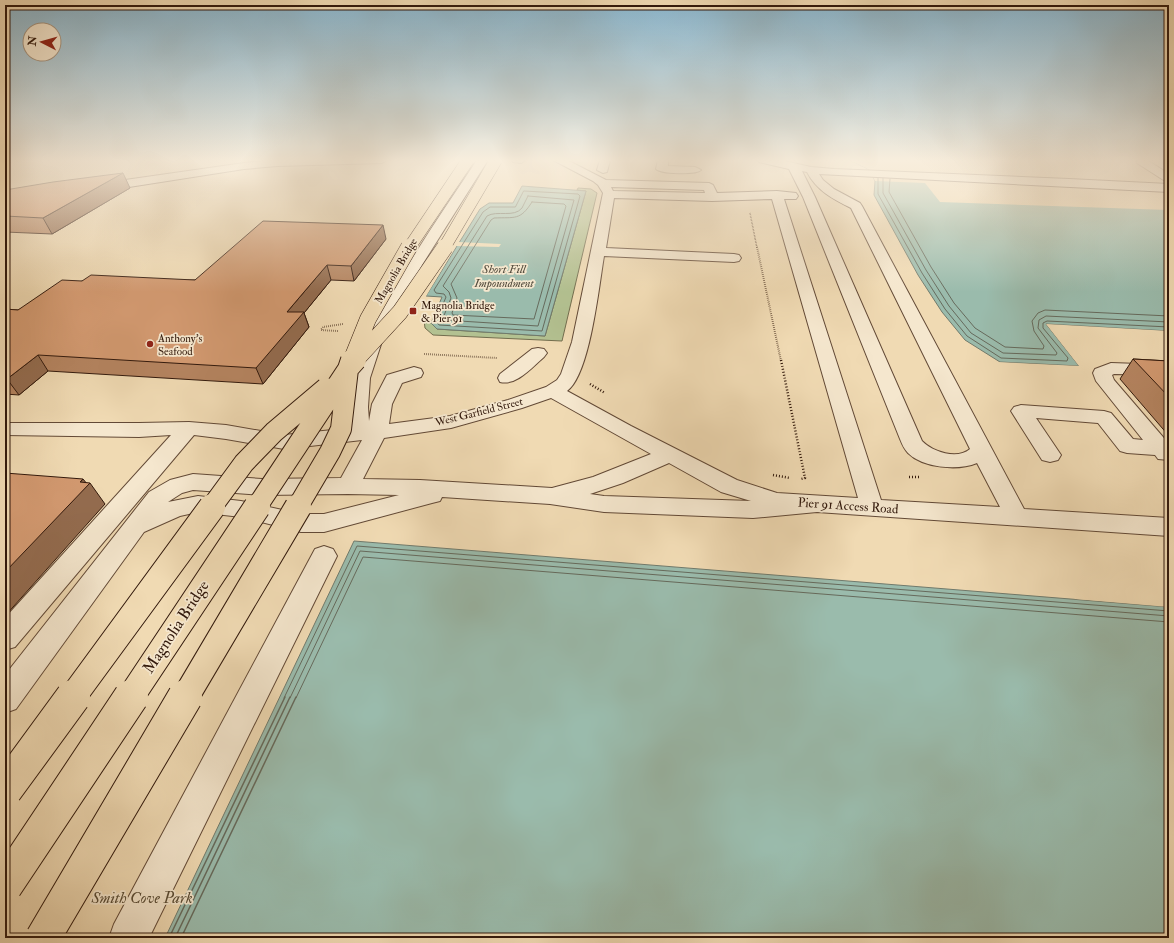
<svg xmlns="http://www.w3.org/2000/svg" width="1174" height="943" font-family="'IM FELL Double Pica',serif">
	<style>
		.green { fill: #b3c191; stroke: #726d4e }
		.water { fill: #9abbac; stroke: #707a6c }
		.pier { fill: #f0dab3 }
		.lines { fill: none; stroke-linecap: round; stroke-linejoin: round }
		.shore-far1 { stroke: #666a5c; stroke-width: 1 }
		.shore { stroke: #666a5c; stroke-width: 1.5 }
		.minor-casing { stroke: #624936; stroke-width: 2 }
		.path-far2 { stroke: #32190c; stroke-width: 1.5; stroke-dasharray: 0.5 1; stroke-linecap: butt }
		.path-far1 { stroke: #32190c; stroke-width: 2; stroke-dasharray: 0.5 1.5; stroke-linecap: butt }
		.path { stroke: #32190c; stroke-width: 2.5; stroke-dasharray: 1 2; stroke-linecap: butt }
		.minor { fill: #f5e7ce; fill-rule: evenodd }
		.major-bridge-far4-casing { stroke: #32190c; stroke-width: 13; stroke-linecap: butt }
		.major-bridge-far3-casing { stroke: #32190c; stroke-width: 17; stroke-linecap: butt }
		.major-bridge-far2-casing { stroke: #32190c; stroke-width: 22; stroke-linecap: butt }
		.major-bridge-far1-casing { stroke: #32190c; stroke-width: 28; stroke-linecap: butt }
		.major-bridge-casing { stroke: #32190c; stroke-width: 36; stroke-linecap: butt }
		.major-bridge-far4 { stroke: #f0dab3; stroke-width: 12 }
		.major-bridge-far3 { stroke: #f0dab3; stroke-width: 16 }
		.major-bridge-far2 { stroke: #f0dab3; stroke-width: 20 }
		.major-bridge-far1 { stroke: #f0dab3; stroke-width: 26 }
		.major-bridge { stroke: #f0dab3; stroke-width: 34 }
		.wall { fill: #b58460; stroke: #32190c }
		.shaded-wall { fill: #936b4e; stroke: #32190c }
		.building { fill: #d29970; stroke: #32190c }
		.poi-dot { fill: #8f2418; stroke: #f5e7ce; stroke-width: 1.5 }
		.labels { text-anchor: middle; dominant-baseline: central; stroke-width: 3.5; stroke-linejoin: round; paint-order: stroke }
		.far-street-label { font-size: 11px; fill: #32190c; stroke: #f5e7ce }
		.far-poi-label { font-size: 11px; fill: #32190c; stroke: #f5e7ce; text-anchor: start }
		.far-water-label { font-size: 12px; font-style: italic; fill: #514a3c; stroke: #f5e7ce }
		.street-label { font-size: 13px; fill: #32190c; stroke: #f5e7ce }
		.near-street-label { font-size: 16px; fill: #32190c; stroke: #f5e7ce }
		.near-park-label { font-size: 16px; font-style: italic; fill: #594b34; stroke: #f5e7ce }
	</style>
	<rect width="100%" height="100%" fill="#f0dab3"/>
	<filter id="stains"><feTurbulence type="fractalNoise" baseFrequency=".005" numOctaves="4"/><feColorMatrix values="0 0 0 0 .2 0 0 0 0 .09 0 0 0 0 .02 0 0 0 .5 -.17"/></filter>
	<radialGradient id="worn" r=".72"><stop offset=".6" stop-color="#630" stop-opacity="0"/><stop offset="1" stop-color="#630" stop-opacity=".3"/></radialGradient>
	<path class="green" d="M 578,188 L 591,189 L 597,193 L 562,341 L 433,335 L 425,328 L 424,320 L 431,323 L 437,329 L 545,336 L 586,191 L 577,190 Z"/>
	<path class="water" d="M 850,160 L 1169,160 L 1169,331 L 1046,324 L 1079,366 L 1000,362 L 965,340 L 942,312 L 918,275 L 874,195 L 875,181 L 870,170 Z
		M 522,186 L 586,191 L 545,336 L 437,329 L 431,323 L 442,297 L 426,296 L 480,209 L 489,203 L 513,203 Z
		M 354,541 L 1169,607 L 1169,938 L 165,938 Z"/>
	<path class="pier" d="M 850,160 L 1169,160 L 1169,210 L 940,202 L 925,183 L 875,181 L 870,170 Z
		M 463,233 L 458,242 L 501,244 L 499,247 L 456,246 L 425,298 L 424,295 Z
		M 1046,324 L 1169,331 L 1169,333 L 1050,327 L 1081,365 L 1080,368 L 1000,364 L 996,362 L 1079,366 Z
		M 1074,597 L 1169,605 L 1169,607 L 1075,599 Z"/>
	<g class="lines">
		<path class="shore-far1" d="M 878,178 L 878,194 L 922,273 L 945,309 L 967,336 L 1001,358 L 1067,361 L 1068,358 L 1043,328 L 1043,323 L 1047,321 L 1169,327
			M 883,178 L 883,193 L 926,270 L 949,306 L 971,333 L 1003,353 L 1056,355 L 1057,353 L 1038,328 L 1039,320 L 1046,316 L 1169,322
			M 890,179 L 889,192 L 931,267 L 954,303 L 975,328 L 1005,347 L 1043,349 L 1044,346 L 1034,331 L 1032,321 L 1038,313 L 1045,310 L 1169,316
			M 524,191 L 578,194 L 580,196 L 542,331 L 439,325 L 436,321 L 446,297 L 444,294 L 436,293 L 434,290 L 483,212 L 490,207 L 515,207 Z
			M 528,196 L 574,200 L 538,326 L 444,320 L 443,318 L 451,298 L 449,292 L 443,286 L 487,216 C 497,210 514,218 522,208 C 524,204 526,200 528,196 Z
			M 532,202 L 564,204 L 566,206 L 534,319 L 453,315 L 452,313 L 457,298 L 451,284 L 491,220 L 494,218 C 515,217 520,221 532,202 Z
			M 284,698 L 357,546 L 1169,611
			M 290,698 L 360,551 L 1169,616
			M 296,698 L 363,557 L 1169,622"/>
		<path class="shore" d="M 169,938 L 285,697
			M 175,938 L 290,697
			M 181,938 L 296,697"/>
		<g class="minor-casing">
			<path id="minor" d="M 271,160 L 387,160 L 382,163 L 277,166 L 244,169 L 97,192 L 93,190 L 91,188 L 93,186 L 97,184 L 244,163 Z
				M 477,160 L 488,160 L 422,265 L 385,332 L 370,378 L 368,407 L 369,421 L 372,404 L 387,375 L 414,367 L 421,369 L 423,373 L 421,377 L 402,383 L 392,404 L 389,424 L 450,416 L 508,400 L 546,387 L 557,380 L 561,374 L 572,342 L 603,193 L 598,185 L 593,181 L 553,160 L 567,160 L 606,180 L 709,183 L 713,185 L 717,193 L 777,191 L 796,193 L 798,196 L 796,199 L 784,199 L 881,500 L 1000,507 L 977,463 C 958,471 923,468 908,453 C 904,449 902,444 900,439 L 803,197 L 789,169 L 759,162 L 758,160 L 780,160 L 811,167 L 834,169 L 1069,179 L 1169,184 L 1169,192 L 819,174 L 823,180 L 834,189 L 860,203 L 862,206 L 1024,509 L 1169,518 L 1169,536 L 817,512 L 753,518 L 604,512 L 550,504 L 442,497 L 440,501 L 432,503 L 324,532 L 301,532 L 241,517 L 198,512 L 180,516 L 144,532 L 16,709 L 5,713 L 5,675 L 149,492 L 170,480 L 193,474 L 262,479 L 341,478 L 362,440 L 284,449 L 226,439 L 194,435 L 15,647 L 5,650 L 5,618 L 171,435 L 139,437 L 5,435 L 5,423 L 139,423 L 189,422 L 226,425 L 284,435 L 352,428 C 346,420 348,408 349,399 C 354,355 373,324 395,287 C 420,244 449,202 477,160 ZM 802,171 L 807,172 C 817,191 833,199 851,208 L 970,449 C 957,460 933,452 922,441 L 815,197 ZM 611,187 L 704,190 L 705,193 L 613,191 ZM 614,198 L 712,201 L 772,199 L 858,498 L 777,493 L 737,480 L 631,426 L 567,391 C 590,375 599,285 604,256 L 734,262 L 739,261 L 741,258 L 739,255 L 734,254 L 606,248 ZM 551,398 L 651,454 L 593,477 L 552,488 L 420,480 L 363,479 L 384,438 L 451,428 L 522,408 ZM 669,463 L 721,492 L 751,501 L 604,496 L 590,494 L 623,483 ZM 193,490 L 262,495 L 348,494 L 399,495 L 324,514 L 301,514 L 241,501 L 198,496 L 168,502 L 182,493 Z
				M 512,160 L 526,160 L 521,163 L 513,162 Z
				M 600,160 L 610,160 L 607,172 L 603,173 L 597,170 Z
				M 658,160 L 668,160 L 668,166 L 695,167 L 701,170 C 696,175 661,174 656,169 Z
				M 1136,160 L 1147,160 L 1169,174 L 1169,182 L 1165,181 L 1137,163 Z
				M 538,348 L 544,349 L 547,353 L 544,357 C 532,367 517,386 500,382 L 498,378 L 500,374 L 532,349 Z
				M 1111,363 L 1169,365 L 1169,375 L 1114,374 L 1112,375 L 1114,380 L 1169,444 L 1169,460 L 1158,459 L 1155,455 L 1127,453 L 1120,451 L 1098,423 L 1036,418 L 1061,455 L 1058,460 L 1050,462 L 1042,460 L 1011,411 L 1014,407 L 1021,405 L 1104,411 L 1111,413 L 1133,439 L 1143,440 L 1096,381 L 1093,373 L 1095,369 Z
				M 324,546 L 333,549 L 337,556 L 149,938 L 109,938 L 114,924 L 315,549 Z"/>
		</g>
		<path class="path-far2" d="M 750,213 L 757,248"/>
		<path class="path-far1" d="M 757,247 L 781,361
			M 338,331 L 321,330 L 323,327 L 343,324
			M 424,354 L 497,358"/>
		<path class="path" d="M 781,360 L 805,478 L 801,479
			M 590,384 L 605,393
			M 773,475 L 790,478
			M 909,477 L 920,477"/>
		<use href="#minor" class="minor"/>
		<g class="major-bridge-far4-casing">
			<path id="major-bridge-far4" d="M 409,248 L 468,160
				M 444,248 L 496,160"/>
		</g>
		<g class="major-bridge-far3-casing">
			<path id="major-bridge-far3" d="M 351,361 L 368,319 L 409,247
				M 355,361 L 400,312 L 445,247"/>
		</g>
		<g class="major-bridge-far2-casing">
			<path id="major-bridge-far2" d="M 211,508 L 244,463 L 274,432 L 326,388
				M 256,508 L 348,369 L 356,360
				M 297,508 L 330,452 L 341,429 L 348,369 L 351,360"/>
		</g>
		<g class="major-bridge-far1-casing">
			<path id="major-bridge-far1" d="M 72,698 L 212,507
				M 130,698 L 257,507
				M 185,698 L 298,507"/>
		</g>
		<g class="major-bridge-casing">
			<path id="major-bridge" d="M 5,790 L 73,697
				M 5,886 L 131,697
				M 43,938 L 185,697"/>
		</g>
		<use href="#major-bridge-far4" class="major-bridge-far4"/>
		<use href="#major-bridge-far3" class="major-bridge-far3"/>
		<use href="#major-bridge-far2" class="major-bridge-far2"/>
		<use href="#major-bridge-far1" class="major-bridge-far1"/>
		<use href="#major-bridge" class="major-bridge"/>
	</g>
	<path class="wall" d="M 130,188 L 52,234 L 5,232 L 5,190 Z
		M 386,239 L 354,281 L 331,280 L 304,313 L 309,327 L 263,384 L 48,371 L 19,395 L 5,394 L 5,309 L 18,310 L 82,281 L 195,280 Z
		M 1133,359 L 1169,361 L 1169,436 L 1120,379 Z"/>
	<path class="shaded-wall" d="M 123,173 L 130,188 L 52,234 L 43,218 Z
		M 383,225 L 386,239 L 354,281 L 351,266 Z
		M 327,265 L 331,280 L 304,313 L 309,327 L 263,384 L 256,368 L 287,312 Z
		M 38,355 L 48,371 L 19,395 L 7,379 Z
		M 83,479 L 88,485 L 90,483 L 105,504 L 5,616 L 5,572 Z"/>
	<path class="building" d="M 123,173 L 43,218 L 5,216 L 5,190 L 53,182 Z
		M 263,221 L 383,225 L 351,266 L 327,265 L 287,312 L 304,312 L 256,368 L 38,355 L 7,379 L 5,378 L 5,346 L 6,345 L 5,345 L 5,309 L 18,310 L 62,280 L 82,281 L 91,275 L 195,280 Z
		M 1133,359 L 1169,361 L 1169,397 Z
		M 5,473 L 83,479 L 80,482 L 90,483 L 5,572 Z"/>
	<linearGradient id="sky" x2="0" y2="1"><stop stop-color="#89b7d0"/><stop offset="0.55" stop-color="#f8eedd"/><stop offset="1" stop-color="#f8eedd" stop-opacity="0"/></linearGradient>
	<rect width="1174" height="292" fill="url(#sky)"/>
	<g class="poi-dot">
		<rect x="409" y="307" width="8" height="8" rx="2"/>
		<circle cx="150" cy="344" r="4"/>
	</g>
	<g class="labels">
		<g class="far-street-label">
			<text transform="translate(396 271) rotate(-60)">Magnolia Bridge</text>
			<text transform="translate(479 412) rotate(-14)">West Garfield Street</text>
		</g>
		<g class="far-poi-label">
			<text x="421" y="305">Magnolia Bridge<tspan x="421" dy="13">&amp; Pier 91</tspan></text>
			<text x="158" y="338">Anthony's<tspan x="158" dy="13">Seafood</tspan></text>
		</g>
		<g class="far-water-label">
			<text x="504" y="269">Short Fill<tspan x="504" dy="14">Impoundment</tspan></text>
		</g>
		<g class="street-label">
			<text transform="translate(848 506) rotate(4)">Pier 91 Access Road</text>
		</g>
		<g class="near-street-label">
			<text transform="translate(176 627) rotate(-57)">Magnolia Bridge</text>
		</g>
		<g class="near-park-label">
			<text x="142" y="898">Smith Cove Park</text>
		</g>
	</g>
	<rect width="1174" height="943" fill="none" stroke="#f0dab3" stroke-width="20"/>
	<rect x="6" y="6" width="1162" height="931" fill="none" stroke="#32190c" stroke-width="2"/>
	<rect x="10" y="10" width="1154" height="923" fill="none" stroke="#32190c"/>
	<g transform="translate(42 42) rotate(276)"><circle r="19" fill="#f5e7ce" stroke="#a79580"/>
	<path d="M0-3L7 15L0 10L-7 15Z" fill="#8f2418"/>
	<text y="-6" font-size="11" font-weight="bold" text-anchor="middle" fill="#32190c">N</text>
	</g>
	<rect width="100%" height="100%" filter="url(#stains)"/>
	<rect width="100%" height="100%" fill="url(#worn)"/>
</svg>
